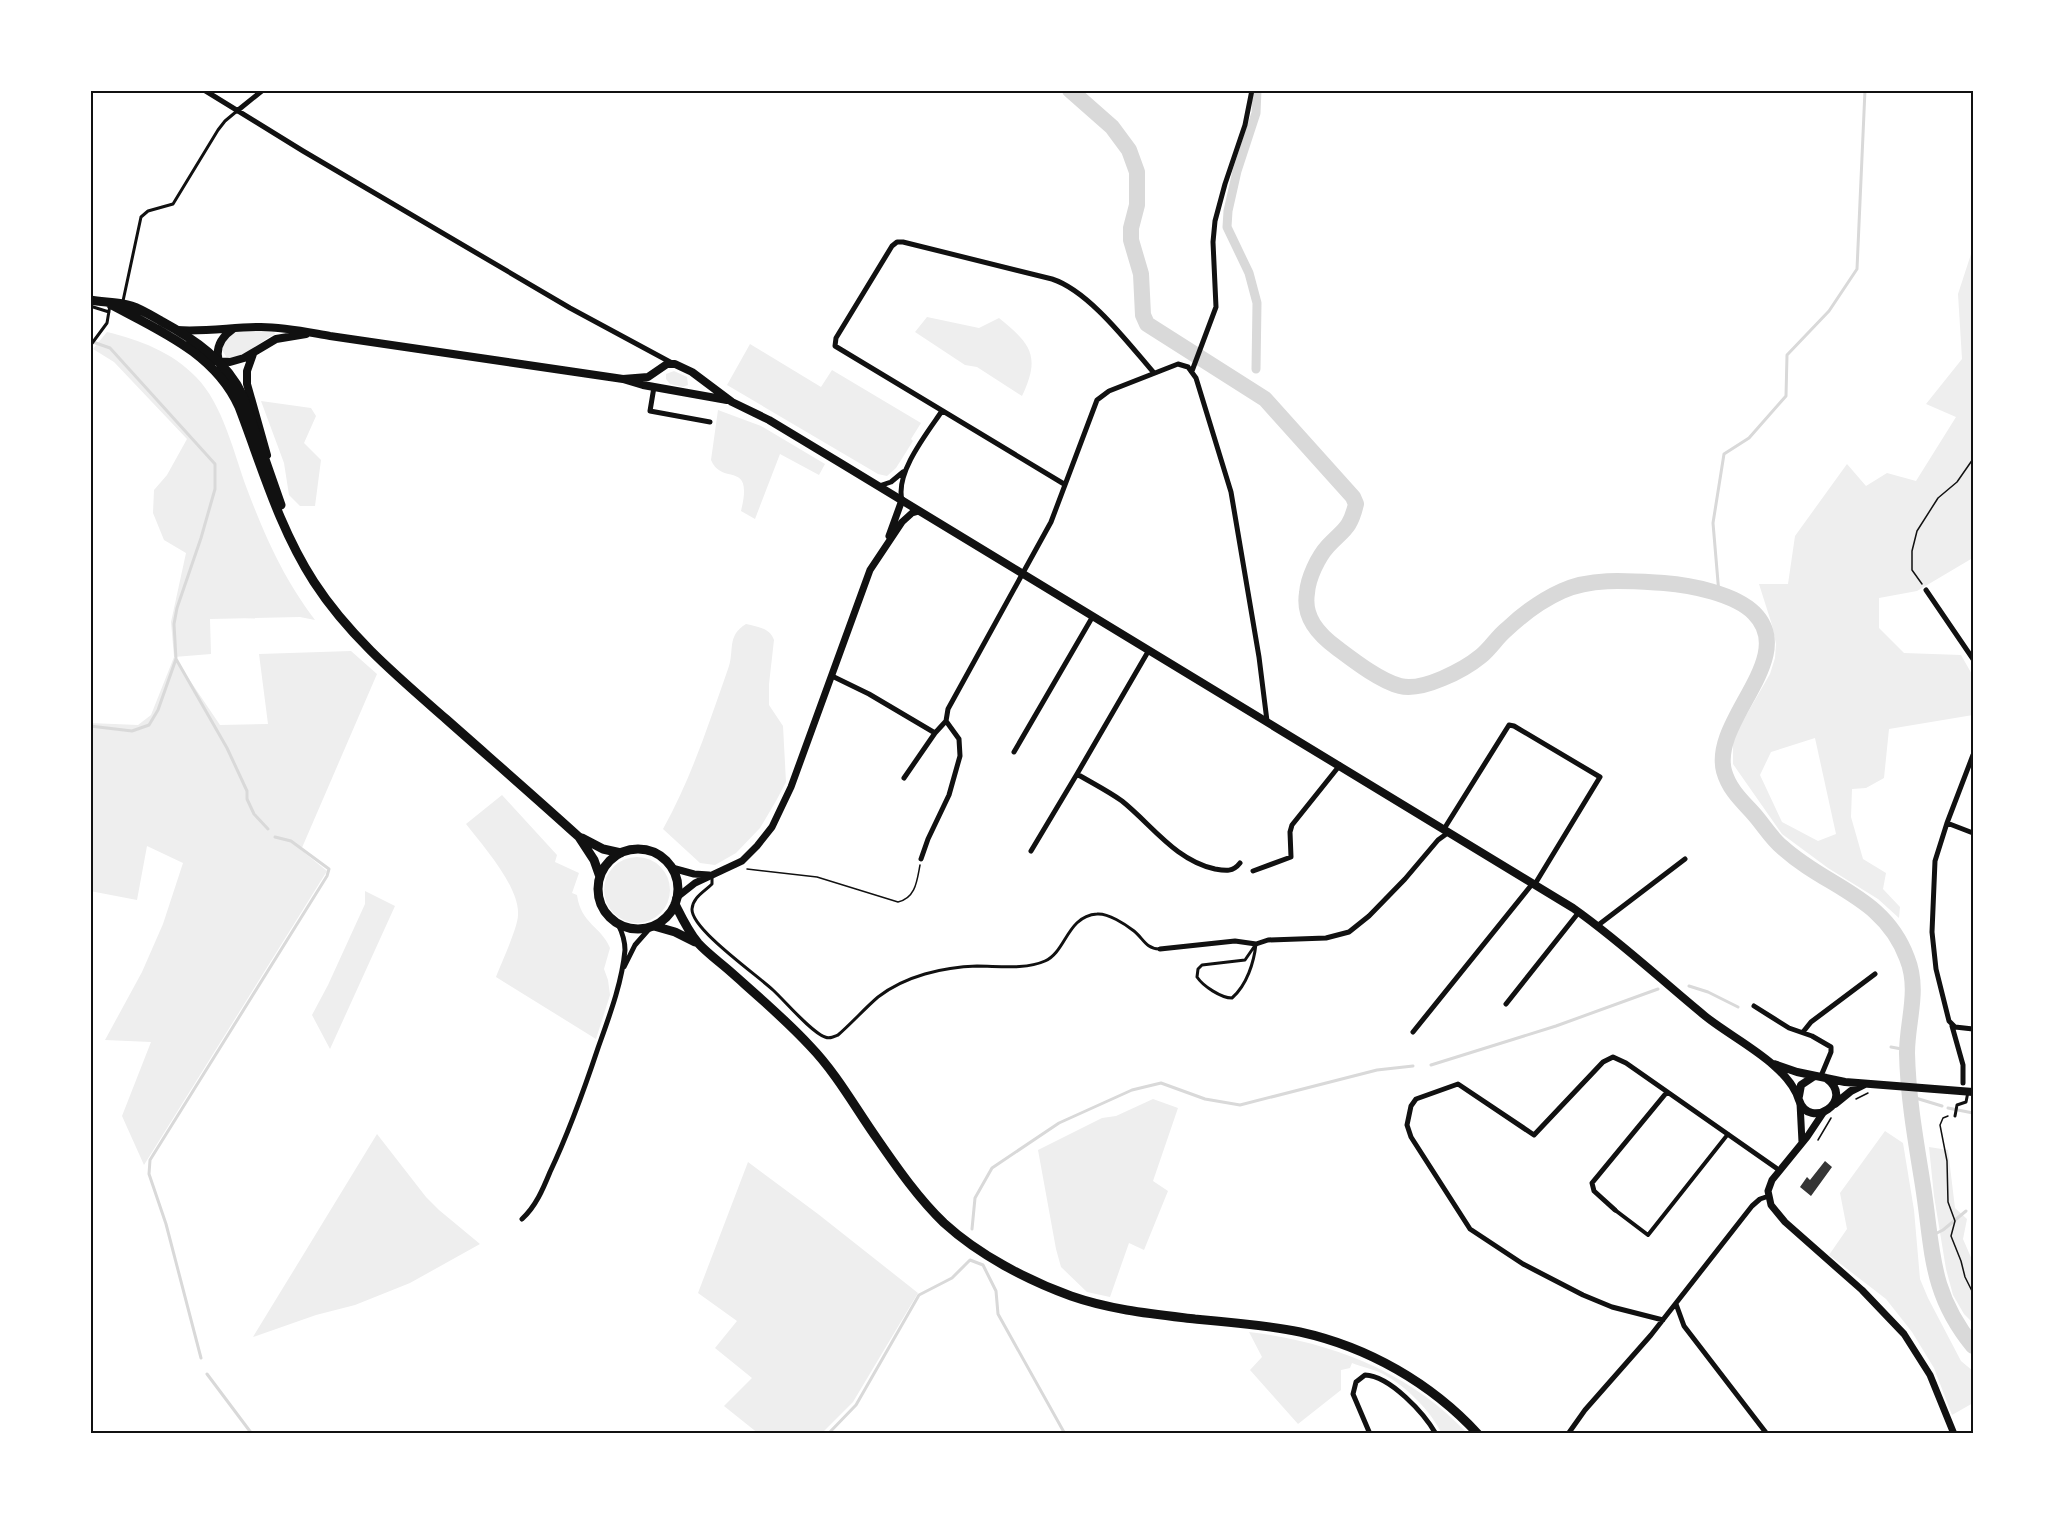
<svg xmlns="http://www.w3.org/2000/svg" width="2063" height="1524" font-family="Mulish,sans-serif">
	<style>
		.green { fill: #eee; fill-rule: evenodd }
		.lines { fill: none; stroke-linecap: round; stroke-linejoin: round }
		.stream { stroke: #d9d9d9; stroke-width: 3 }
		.canal { stroke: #d9d9d9; stroke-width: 9 }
		.river { stroke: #d9d9d9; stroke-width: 16 }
		.building { fill: #353535 }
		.path { stroke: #111; stroke-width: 1.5 }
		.service { stroke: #111; stroke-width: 3 }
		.pedestrian { stroke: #111; stroke-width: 4 }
		.minor { stroke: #111; stroke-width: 5 }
		.tertiary { stroke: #111; stroke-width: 7 }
		.secondary { stroke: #111; stroke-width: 8 }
		.primary { stroke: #111; stroke-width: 9 }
		.neatline { fill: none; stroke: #111; stroke-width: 2 }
	</style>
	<rect width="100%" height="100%" fill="#fff"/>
	<path class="green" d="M 1973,248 L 1973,561 L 1971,559 L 1917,591 L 1879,598 L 1879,628 L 1904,653 L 1961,655 L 1973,676 L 1973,715 L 1889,729 L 1884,778 L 1866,788 L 1852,789 L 1851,817 L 1863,859 L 1886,873 L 1883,889 L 1900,907 L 1899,918 L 1878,899 L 1828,868 L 1782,834 L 1733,764 L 1733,738 L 1770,674 L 1775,658 L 1776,644 L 1772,625 L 1759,584 L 1788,584 L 1795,536 L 1847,464 L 1866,486 L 1887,473 L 1916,481 L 1956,417 L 1926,404 L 1962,359 L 1958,294 ZM 1815,738 L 1836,834 L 1818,841 L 1782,822 L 1760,775 L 1771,752 Z
		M 927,317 L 979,328 L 999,318 C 1031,344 1041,356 1022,396 L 977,367 L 965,365 L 915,332 Z
		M 246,330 L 274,331 L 275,334 C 259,341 245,360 227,358 L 222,350 L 223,341 L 233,333 Z
		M 107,332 C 140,340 172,352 196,377 C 223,404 234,454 247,489 C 266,539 283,577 315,620 L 300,617 L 210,619 L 211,654 L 174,657 L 220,725 L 268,724 L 259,654 L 351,651 L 377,674 L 301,850 L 327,871 L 144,1165 L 122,1116 L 151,1042 L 105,1040 L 142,972 L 163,924 L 183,863 L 147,846 L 137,900 L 90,891 L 90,723 L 138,725 L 151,715 L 174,657 L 171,622 L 186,553 L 164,540 L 153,513 L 154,490 L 167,475 L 187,439 L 114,362 L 93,349 Z
		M 750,344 L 821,387 L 832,370 L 921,423 L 911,439 L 913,441 L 896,468 L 887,476 L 878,474 L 727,385 Z
		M 674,371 L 687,377 L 688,385 L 683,387 L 670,384 L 666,379 L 666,374 Z
		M 261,401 L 311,408 L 316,416 L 304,443 L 321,460 L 315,506 L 300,506 L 289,495 L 284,463 Z
		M 718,410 L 761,426 L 825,464 L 819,475 L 780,454 L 755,519 L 741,511 C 754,458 722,487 711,460 Z
		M 746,624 C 758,627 770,628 774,640 L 769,684 L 769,705 L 783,726 L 786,782 L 776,801 L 760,828 L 736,853 L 715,865 L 700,863 L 663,829 C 691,779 709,723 728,669 C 735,651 726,636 746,624 Z
		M 502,795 L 557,855 L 555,862 L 579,873 L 572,893 L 577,895 C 581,924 601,926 610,948 L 604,969 L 608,980 L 610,995 L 596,1039 L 496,977 C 501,964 518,927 518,915 C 520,887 483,846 466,824 Z
		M604 890a33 33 0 1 1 66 0a33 33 0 1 1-66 0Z
		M 365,891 L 395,906 L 330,1049 L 312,1015 L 328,985 L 365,904 Z
		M 1153,1099 L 1178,1108 L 1153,1181 L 1168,1191 L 1144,1250 L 1129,1243 L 1110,1297 L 1087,1292 L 1061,1267 L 1056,1249 L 1038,1150 L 1102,1118 L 1116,1116 Z
		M 1885,1131 L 1903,1143 L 1914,1210 L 1920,1279 L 1928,1298 L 1961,1361 L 1973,1371 L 1973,1403 L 1952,1415 L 1934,1368 L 1912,1332 L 1886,1299 L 1829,1255 L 1847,1229 L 1840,1193 Z
		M 377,1134 L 426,1197 L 439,1210 L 480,1244 L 410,1283 L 355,1305 L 316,1315 L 253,1337 Z
		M 1929,1147 L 1948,1150 L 1955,1208 L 1967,1219 L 1963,1239 L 1973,1262 L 1973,1323 L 1964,1314 L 1953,1295 L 1946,1269 L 1934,1196 Z
		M 748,1162 L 818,1214 L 918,1293 L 853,1402 L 821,1434 L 759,1434 L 724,1406 L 752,1378 L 715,1348 L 737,1321 L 698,1293 Z
		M 1249,1332 C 1332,1342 1410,1372 1468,1434 L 1442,1434 C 1431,1411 1406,1386 1383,1374 C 1374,1369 1362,1367 1352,1363 L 1350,1368 L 1341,1370 L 1341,1390 L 1298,1424 L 1250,1370 L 1262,1357 Z"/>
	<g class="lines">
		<path class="stream" d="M 1074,90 L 1075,92
			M 90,341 L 110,348 L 215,464 L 215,489 L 201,538 L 177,608 L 174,624 L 176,659 L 158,710 L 149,725 L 132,731 L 90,726
			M 1719,594 L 1713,523 L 1724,454 L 1749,438 L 1786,396 L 1787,355 L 1829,311 L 1857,269 L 1865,90
			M 176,659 L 227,748 L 247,791 L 247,799 L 254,814 L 268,829
			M 1689,986 L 1708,992 L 1738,1007
			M 1891,1047 L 1907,1050
			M 1431,1065 L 1556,1026 L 1658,989
			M 1909,1096 L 1942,1106
			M 1948,1108 L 1973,1113
			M 972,1229 L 975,1198 L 992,1168 L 1059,1123 L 1132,1090 L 1161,1083 L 1205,1099 L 1240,1105 L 1377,1070 L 1413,1066
			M 1929,1237 L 1943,1230 L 1966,1211
			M 201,1358 L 166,1224 L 149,1174 L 150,1160 L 327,876 L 329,869 L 291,841 L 275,837
			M 207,1374 L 252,1434
			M 828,1434 L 856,1405 L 919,1295 L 952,1278 L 970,1260 L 983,1265 L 996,1291 L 998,1314 L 1065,1434"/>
		<path class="canal" d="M 1256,369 L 1257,303 L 1249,273 L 1227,227 L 1228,211 L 1237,171 L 1256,113 L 1257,90"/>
		<path class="river" d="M 1070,90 L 1112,127 L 1129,150 L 1137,172 L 1137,205 L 1131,228 L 1131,240 L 1141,274 L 1143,315 L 1147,324 L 1265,399 L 1353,497 L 1356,504 C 1350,529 1344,529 1328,546 C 1318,557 1308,578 1307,593 C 1303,617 1318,634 1337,648 C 1353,660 1380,681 1400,686 C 1422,692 1464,670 1481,656 C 1491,648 1497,637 1507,629 C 1523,614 1542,600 1562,591 C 1592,577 1631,581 1664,583 C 1691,585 1735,594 1754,613 C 1799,658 1711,720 1724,771 C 1729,789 1741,800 1753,813 C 1763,824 1771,838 1782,847 C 1827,888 1884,896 1907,958 C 1920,990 1907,1021 1907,1053 C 1908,1098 1916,1142 1923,1186 C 1933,1249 1929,1292 1973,1346"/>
	</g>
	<path class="building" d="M 1825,1161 L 1832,1167 L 1811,1196 L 1800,1187 L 1807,1177 L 1810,1180 Z"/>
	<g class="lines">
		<path class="path" d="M 1922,584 L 1912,570 L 1912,551 L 1917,531 L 1938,498 L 1957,482 L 1973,459
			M 747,869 L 817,877 L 898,902 C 916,898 917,880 920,865
			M 1856,1099 L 1868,1093
			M 1948,1116 L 1943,1118 L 1940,1125 L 1947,1161 L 1948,1202 L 1955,1221 L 1951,1236 L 1961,1261 L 1965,1277 L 1973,1293
			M 1818,1140 L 1831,1118"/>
		<path class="service" d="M 123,301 L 141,217 L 148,211 L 173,204 L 218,130 L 225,121 L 237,111
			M 90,306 L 109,312
			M 90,346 L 107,323 L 110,305
			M 712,876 L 712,884 C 704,892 693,897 692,909 C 691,929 757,975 773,990 C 785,1001 811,1032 825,1037 C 830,1039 833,1037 838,1035 C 852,1023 864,1009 878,997 C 905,976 943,967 977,966 C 998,966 1025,970 1045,961 C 1066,952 1067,916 1097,914 C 1108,913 1125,924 1134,931 C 1143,938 1146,949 1159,949
			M 1256,944 C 1254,962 1247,985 1232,998 C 1221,998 1203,986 1197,977 L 1198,969 L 1202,965 L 1245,960 Z
			M 1955,1116 L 1957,1105 L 1966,1102 L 1968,1092"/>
		<path class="pedestrian" d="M 1615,1210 L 1648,1235 L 1728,1134"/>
		<path class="minor" d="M 204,90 L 303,151 L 570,308 L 672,363
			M 237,111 L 263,90
			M 1192,371 L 1216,307 L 1213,242 L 1215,221 L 1225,184 L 1245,125 L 1252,90
			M 654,387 L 650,411 L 710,422
			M 1064,484 L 835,346 L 836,338 L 892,246 L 897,242 L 903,242 L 1052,279 C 1089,291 1128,343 1154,373
			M 879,486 L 891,482 L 903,472
			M 902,500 C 895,473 927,433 942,411
			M 1926,590 L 1973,659
			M 832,676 L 869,694 L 935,733
			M 1014,752 L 1093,616
			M 1973,755 L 1947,823 L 1935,861 L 1932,932 L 1936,969 L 1949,1021 L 1955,1027 L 1973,1029
			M 1077,774 C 1092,783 1108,791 1122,801 C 1152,825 1175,860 1215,869 C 1226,871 1233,872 1240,863
			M 904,778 L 935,733 L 946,721 L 948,709 L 1051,522 L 1097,400 L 1109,391 L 1178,364 L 1188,367 L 1196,378 L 1231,492 L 1259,657 L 1267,721
			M 1947,823 L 1973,833
			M 1444,829 L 1509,725 L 1514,726 L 1600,777 L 1535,884
			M 1031,851 L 1077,774 L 1149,650
			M 921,859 L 928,839 L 949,795 L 960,756 L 959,739 L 946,721
			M 1253,871 L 1291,857 L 1290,832 L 1292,825 L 1340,765
			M 1597,926 L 1685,859
			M 1160,949 L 1235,941 L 1256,944 L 1268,940 L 1326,938 L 1349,932 L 1369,916 L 1405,879 L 1438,840 L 1449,832
			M 624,967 L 635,945 L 650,928
			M 1506,1004 L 1579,912
			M 1754,1006 L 1789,1028 L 1812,1036 L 1831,1047 L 1831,1052 L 1821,1076
			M 1952,1026 L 1963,1065 L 1963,1083
			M 1413,1032 L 1533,883
			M 1803,1032 L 1811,1022 L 1875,974
			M 1615,1210 L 1594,1191 L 1592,1183 L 1667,1092
			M 522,1219 C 536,1206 543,1189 550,1172 C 569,1132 584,1090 598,1048 C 609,1017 622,983 625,950 C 625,941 622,932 618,924
			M 1676,1304 L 1684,1326 L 1767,1434
			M 1663,1320 L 1612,1307 L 1583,1295 L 1523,1264 L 1470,1229 L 1411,1137 L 1407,1125 L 1411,1106 L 1416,1099 L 1458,1084 L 1534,1135 L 1603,1062 L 1613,1057 L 1626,1063 L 1779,1170
			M 1370,1434 L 1353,1394 L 1356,1382 L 1365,1375 C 1390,1376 1424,1413 1436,1434
			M 1568,1434 L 1585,1410 L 1651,1335 L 1752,1206 L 1760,1199 L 1769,1196"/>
		<path class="tertiary" d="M 889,536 L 902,500
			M 672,868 L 694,874 L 709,875
			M 676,898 L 695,883 L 742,861 L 757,846 L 772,827 L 791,787 L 870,570 L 902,522 L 912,513 L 919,511
			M 1800,1103 L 1802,1142
			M 1823,1113 L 1807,1137 L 1772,1180 L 1768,1191 L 1771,1205 L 1785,1222 L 1862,1290 L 1904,1334 L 1930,1375 L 1954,1434"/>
		<path class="secondary" d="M 177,330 C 206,332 233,327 261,327 C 285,327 307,332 330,336 L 623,379 L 643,385 L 727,400
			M 190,343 L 213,361 L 230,362 L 244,358 L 276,339 L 306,334
			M 253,354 L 247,371 L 247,384 L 267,455
			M 623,379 L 648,377 L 667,364 L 675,364 L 692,372 L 732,402 L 769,420 L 842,464 L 1573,908 C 1620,941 1661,980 1705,1016 C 1733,1039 1788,1064 1799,1100 C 1809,1131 1857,1101 1826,1078
			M 231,382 C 215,364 211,344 233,329
			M 1774,1064 L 1797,1072 L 1845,1082 L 1973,1092
			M 1799,1096 L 1801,1085 L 1813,1077
			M 1835,1104 L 1851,1091 L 1865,1084"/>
		<path class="primary" d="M 90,300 C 101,302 112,302 123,304 C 136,306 149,314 161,321 C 194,339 227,361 243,396 L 281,505
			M 110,304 C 158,330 215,353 239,407 C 262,467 279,528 314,582 C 349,636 398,677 446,719 C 490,758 535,797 579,837 L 594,860 L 600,877
			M 582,838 L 603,849 L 621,853
			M598 889a40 40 0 1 1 80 0a40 40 0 1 1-80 0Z
			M 675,904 C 682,918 688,931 698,943 C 708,954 721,963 732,973 C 759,997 786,1020 810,1046 C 837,1074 856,1109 878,1140 C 898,1169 919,1199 944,1223 C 979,1255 1027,1280 1071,1296 C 1111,1310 1153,1314 1195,1319 C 1230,1322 1266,1325 1300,1332 C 1368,1347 1431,1383 1478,1434
			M 654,926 L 675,932 L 695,942"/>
	</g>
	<rect width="2063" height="1524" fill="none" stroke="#ffffff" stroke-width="183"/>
	<rect x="92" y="92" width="1880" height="1340" class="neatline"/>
</svg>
